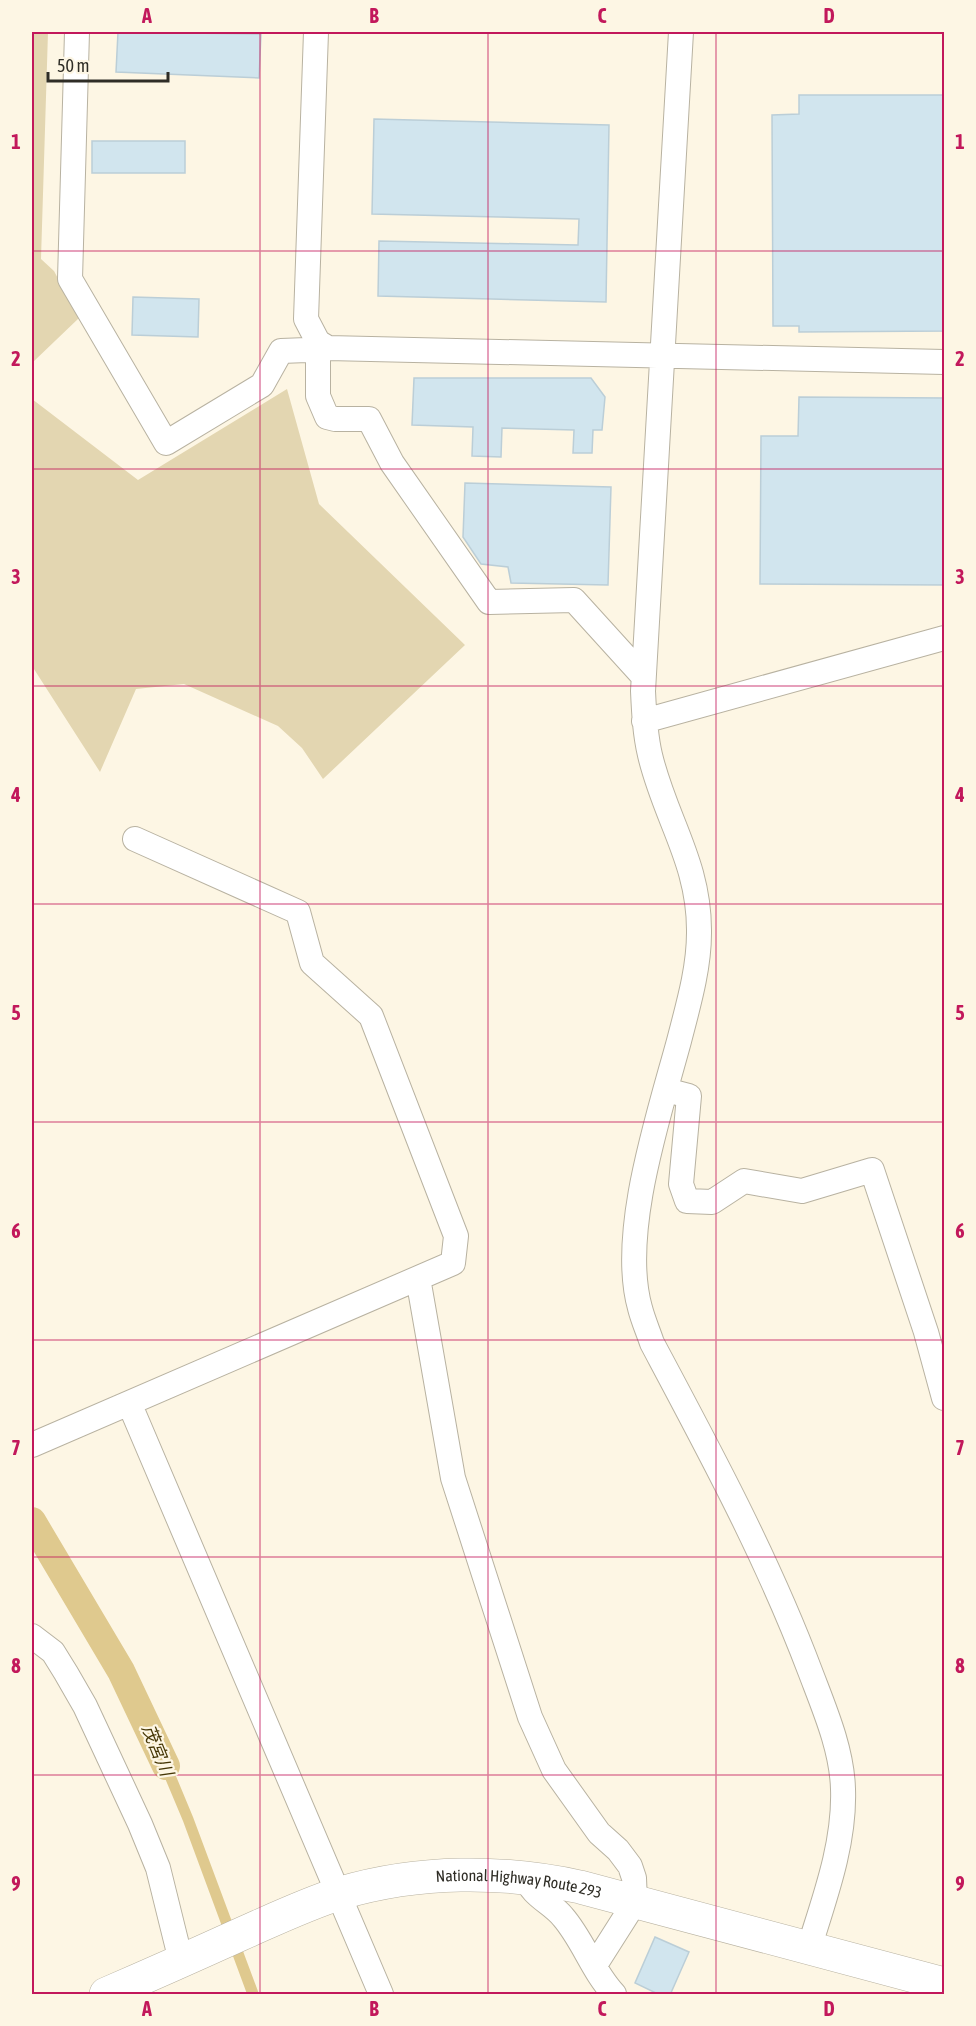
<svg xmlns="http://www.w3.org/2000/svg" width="976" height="2026" font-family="'Asap Condensed','Noto Sans JP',sans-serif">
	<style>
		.green { fill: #e3d6b1 }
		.water { fill: #dfc98e }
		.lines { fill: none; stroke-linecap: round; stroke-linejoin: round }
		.river { stroke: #dfc98e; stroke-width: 28 }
		.building { fill: #d1e5ee; stroke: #bbced7; stroke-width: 1.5 }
		.minor-casing { stroke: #b8b2a1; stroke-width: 26 }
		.highway-casing { stroke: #b8b2a1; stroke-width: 34 }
		.minor { stroke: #fff; stroke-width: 24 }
		.highway { stroke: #fff; stroke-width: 33 }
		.grid { fill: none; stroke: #c2185b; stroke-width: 1.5; stroke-opacity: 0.55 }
		.labels { text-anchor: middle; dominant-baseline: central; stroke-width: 4.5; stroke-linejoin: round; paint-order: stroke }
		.street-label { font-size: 16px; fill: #2f2d26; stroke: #fdf6e4 }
		.water-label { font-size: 18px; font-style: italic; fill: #453605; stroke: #fdf6e4 }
		.neatline { fill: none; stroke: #c2185b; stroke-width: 2 }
		.grid-label { font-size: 20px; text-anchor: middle; font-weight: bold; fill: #c2185b }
	</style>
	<rect width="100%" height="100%" fill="#fdf6e4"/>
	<path class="green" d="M 32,32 L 48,32 L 41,259 L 54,271 L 79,318 L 32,363 Z
		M 287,389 L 319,504 L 465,645 L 323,779 L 302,748 L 278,726 L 184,684 L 136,689 L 100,772 L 32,666 L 32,399 L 138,480 Z"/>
	<path class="water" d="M 156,1728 L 193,1817 L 259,1994 L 247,1994 L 183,1821 L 146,1733 Z"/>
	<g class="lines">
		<path class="river" d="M 32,1521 L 121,1671 L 166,1766"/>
	</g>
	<path class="building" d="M 118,32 L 261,34 L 259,78 L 116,72 Z
		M 799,95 L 945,95 L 945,331 L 799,332 L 799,326 L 773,326 L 772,115 L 799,114 Z
		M 374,119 L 609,125 L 606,302 L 378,296 L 379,241 L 578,245 L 579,219 L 372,214 Z
		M 92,141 L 185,141 L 185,173 L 92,173 Z
		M 133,297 L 199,299 L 198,337 L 132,335 Z
		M 414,378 L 591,378 L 605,397 L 602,430 L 593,430 L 592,453 L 573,453 L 574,430 L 502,428 L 501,457 L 472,456 L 473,427 L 412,425 Z
		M 799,397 L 945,398 L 945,585 L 760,584 L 761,436 L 798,436 Z
		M 465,483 L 611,487 L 608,585 L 511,583 L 508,567 L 481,564 L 463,537 Z
		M 655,1937 L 689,1952 L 670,1995 L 660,1995 L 635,1983 Z"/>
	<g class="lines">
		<g class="minor-casing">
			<path id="minor" d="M 77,32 L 70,279 L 166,443 L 262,385 L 281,351 L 307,350 L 318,342
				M 316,32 L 306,319 L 318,342 L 318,396 L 327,417 L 335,419 L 369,419 L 392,463 L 489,602 L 574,600 L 643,676
				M 681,32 L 643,691 C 644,713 645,734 650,755 C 665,819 700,863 699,933 C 699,969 688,1006 679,1041 C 659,1115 619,1234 640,1308 C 643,1320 648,1331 652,1343 C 709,1450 767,1557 810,1671 C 824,1708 842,1749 843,1789 C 845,1843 825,1897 809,1948
				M 318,342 L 328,348 L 944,362
				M 644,721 L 944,638
				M 666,1090 L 689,1096 L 681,1184 L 687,1201 L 712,1202 L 744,1181 L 802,1191 L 872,1170 L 926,1332 L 944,1398
				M 418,1278 L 453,1478 L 530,1717 L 554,1770 L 599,1833 L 618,1850 L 630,1866 L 634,1878 L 635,1902 L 595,1965
				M 130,1405 L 381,1994
				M 32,1445 L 453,1263 L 456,1236 L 371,1016 L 312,963 L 298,912 L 135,839
				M 32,1636 L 53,1652 L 66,1673 L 85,1706 L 140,1824 L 158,1868 L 181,1961
				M 526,1877 C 531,1896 551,1902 563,1917 C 583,1940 593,1972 614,1994"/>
		</g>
		<g class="highway-casing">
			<g id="highway">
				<path id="s1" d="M 106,1994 C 150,1975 195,1955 239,1935 C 273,1920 306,1904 341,1893 C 419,1870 502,1870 580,1887 L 944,1984"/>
			</g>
		</g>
		<use href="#minor" class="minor"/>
		<use href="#highway" class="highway"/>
	</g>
	<path class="grid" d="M 260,32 L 260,1994M 488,32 L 488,1994M 716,32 L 716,1994M 32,251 L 944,251M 32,469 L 944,469M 32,686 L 944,686M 32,904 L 944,904M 32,1122 L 944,1122M 32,1340 L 944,1340M 32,1557 L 944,1557M 32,1775 L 944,1775"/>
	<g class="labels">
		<g class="street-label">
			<text stroke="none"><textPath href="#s1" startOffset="436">National Highway Route 293</textPath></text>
		</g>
		<g class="water-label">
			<text transform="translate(158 1750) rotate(68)">茂宮川</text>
		</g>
	</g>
	<rect width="976" height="2026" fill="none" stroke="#fdf6e4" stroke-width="66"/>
	<path d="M48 72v9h120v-9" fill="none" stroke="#2f2d26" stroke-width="3"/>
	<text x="57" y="72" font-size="18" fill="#2f2d26" stroke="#fdf6e4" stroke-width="4.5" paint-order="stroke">50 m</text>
	<rect x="33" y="33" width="910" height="1960" class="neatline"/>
	<g class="grid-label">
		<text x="147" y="23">A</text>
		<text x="374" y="23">B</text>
		<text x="602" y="23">C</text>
		<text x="829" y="23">D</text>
		<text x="16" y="149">1</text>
		<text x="960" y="149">1</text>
		<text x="16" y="366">2</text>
		<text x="960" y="366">2</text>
		<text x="16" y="584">3</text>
		<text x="960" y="584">3</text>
		<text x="16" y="802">4</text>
		<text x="960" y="802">4</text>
		<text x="16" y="1020">5</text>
		<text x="960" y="1020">5</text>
		<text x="16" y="1238">6</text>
		<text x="960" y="1238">6</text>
		<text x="16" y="1455">7</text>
		<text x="960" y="1455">7</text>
		<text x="16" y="1673">8</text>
		<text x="960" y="1673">8</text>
		<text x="16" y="1891">9</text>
		<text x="960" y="1891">9</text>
		<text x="147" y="2016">A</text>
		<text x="374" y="2016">B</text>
		<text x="602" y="2016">C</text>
		<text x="829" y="2016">D</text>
	</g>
</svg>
